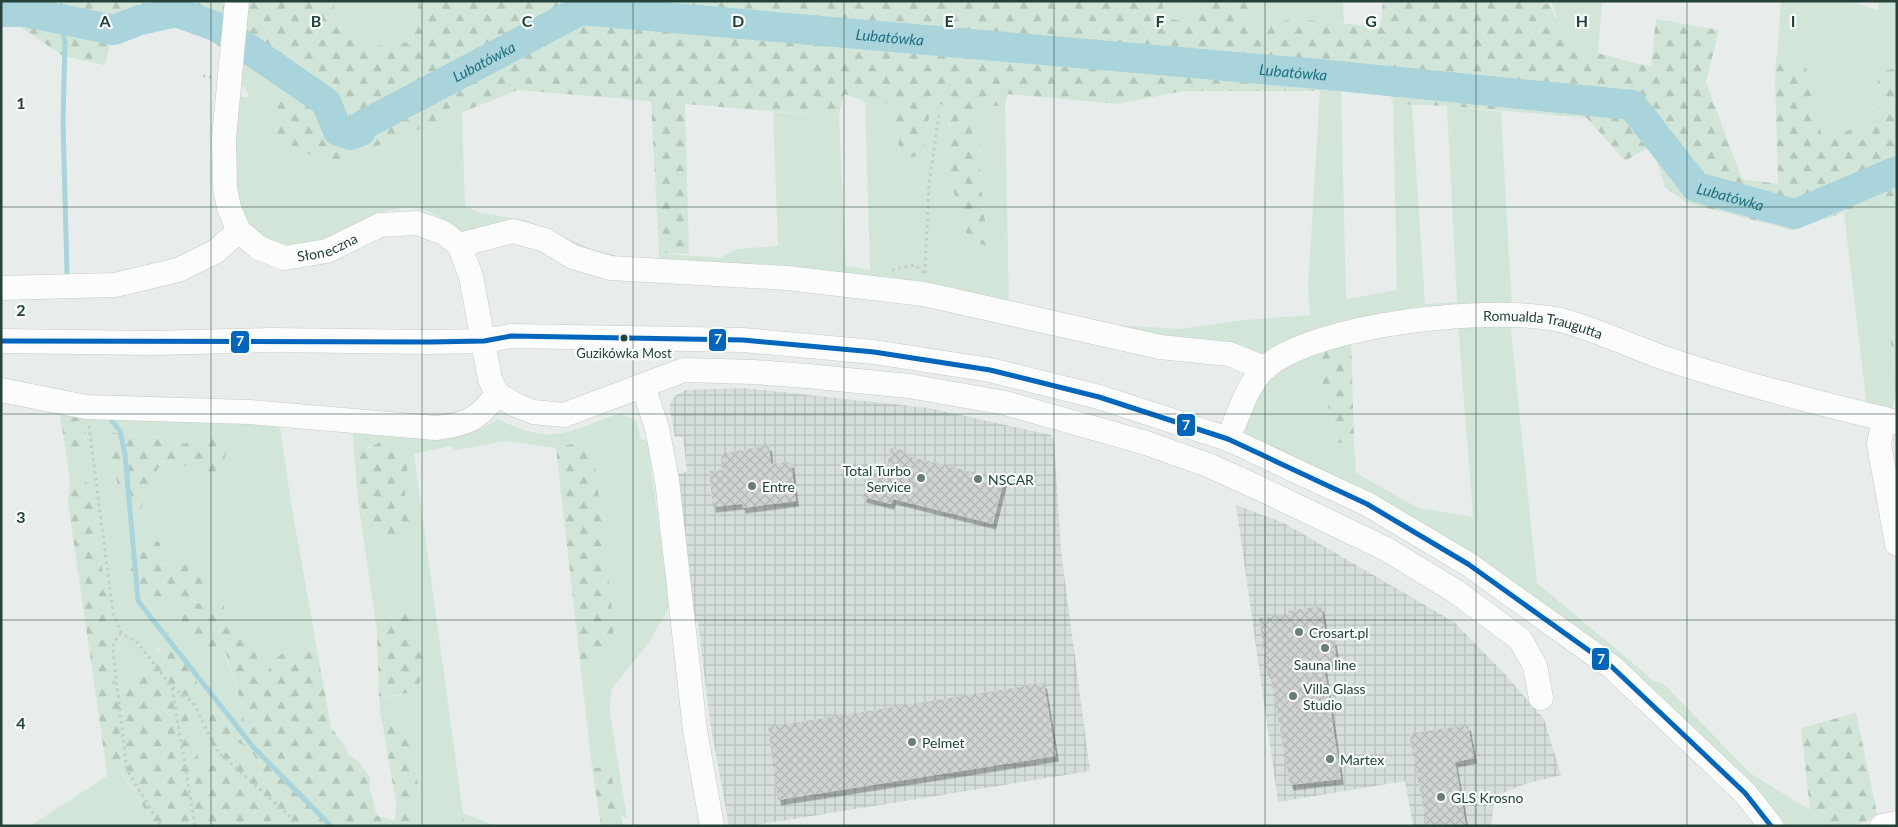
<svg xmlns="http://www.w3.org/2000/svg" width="1898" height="827" font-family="Lato,sans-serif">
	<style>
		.industrial { fill: url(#industrial-grid) }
		.grass { fill: #d1e6d8; fill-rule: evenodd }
		.forest { fill: url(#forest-firs) }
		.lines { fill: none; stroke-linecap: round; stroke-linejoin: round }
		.stream { stroke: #a9d4db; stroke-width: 5 }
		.river { stroke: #a9d4db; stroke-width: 30 }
		.building { fill: url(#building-cross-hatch); filter: url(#shadow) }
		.minor-casing { stroke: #c5cac8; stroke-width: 25 }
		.path { stroke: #c3ccca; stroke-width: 3; stroke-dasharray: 2.5 4; stroke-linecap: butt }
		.minor { stroke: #fcfcfc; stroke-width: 24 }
		.bus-1-casing { stroke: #f7fbf9; stroke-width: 9 }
		.bus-1 { stroke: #0065bd; stroke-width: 5 }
		.grid { fill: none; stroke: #24423a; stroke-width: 1; stroke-opacity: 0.55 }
		.bus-dot { fill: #24423a; stroke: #f7fbf9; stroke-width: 2 }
		.poi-dot { fill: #697e78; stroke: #f7fbf9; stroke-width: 2 }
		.labels { text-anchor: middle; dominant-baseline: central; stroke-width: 4.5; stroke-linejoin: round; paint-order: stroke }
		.bus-label { font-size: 13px; fill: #24423a; stroke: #f7fbf9 }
		.street-label { font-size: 14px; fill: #24423a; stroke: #f7fbf9 }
		.poi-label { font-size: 14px; fill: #24423a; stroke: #f7fbf9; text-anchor: start }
		.water-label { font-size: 15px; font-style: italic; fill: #1c6f80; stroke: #f7fbf9 }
		.grid-label { font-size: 16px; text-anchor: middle; font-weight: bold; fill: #24423a; stroke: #f7fbf9; stroke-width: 4.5; stroke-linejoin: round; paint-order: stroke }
		.line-badge { stroke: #f7fbf9; stroke-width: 2 }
		.badge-label { font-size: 14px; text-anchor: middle; font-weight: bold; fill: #fff }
	</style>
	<defs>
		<pattern id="industrial-grid" width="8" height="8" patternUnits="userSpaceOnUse" patternTransform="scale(1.25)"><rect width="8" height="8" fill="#d6dedb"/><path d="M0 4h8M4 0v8" fill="none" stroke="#b8c0bd"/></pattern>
		<pattern id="forest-firs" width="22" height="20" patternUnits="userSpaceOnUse" patternTransform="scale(1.25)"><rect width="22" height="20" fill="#d1e6d8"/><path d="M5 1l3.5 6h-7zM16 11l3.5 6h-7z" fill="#b3c6ba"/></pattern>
		<pattern id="building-cross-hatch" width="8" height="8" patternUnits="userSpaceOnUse" patternTransform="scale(1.25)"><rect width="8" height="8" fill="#cfd4d2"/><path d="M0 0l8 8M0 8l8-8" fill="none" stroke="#b2b7b5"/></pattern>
		<filter id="shadow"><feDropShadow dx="3" dy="5.5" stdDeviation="0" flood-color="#0004"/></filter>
	</defs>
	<rect width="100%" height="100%" fill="#e8edeb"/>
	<path class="industrial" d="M 744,388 L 929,408 L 1051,435 L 1054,440 L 1061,551 L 1090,771 L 750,826 L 729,826 L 710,722 L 698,623 L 694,622 L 673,474 L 687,472 L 683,437 L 675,437 L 670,409 L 671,402 L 675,396 L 685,390 Z
		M 1236,505 L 1284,523 L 1454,622 L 1503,672 L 1544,719 L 1561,775 L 1525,784 L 1495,796 L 1491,826 L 1413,826 L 1405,781 L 1278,802 Z"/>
	<path class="grass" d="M 334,1 L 419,1 L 413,42 L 376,46 L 356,42 L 334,25 Z
		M 1162,1 L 1192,1 L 1192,21 L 1165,19 Z
		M 1262,1 L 1343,1 L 1344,23 L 1297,19 L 1246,26 Z
		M 1551,1 L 1602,1 L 1598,53 L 1566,45 Z
		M 1781,1 L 1848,1 L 1878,10 L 1878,1 L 1897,1 L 1897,68 L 1877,72 L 1880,116 L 1823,142 L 1804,59 L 1777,58 Z
		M 246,53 L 279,85 L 268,133 L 326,163 L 334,163 L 462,112 L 465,206 L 480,213 L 525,220 L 594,250 L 639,261 L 659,260 L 659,253 L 721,258 L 737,249 L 778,246 L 773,112 L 832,116 L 839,114 L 846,266 L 870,270 L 865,103 L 892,103 L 901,159 L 923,155 L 931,104 L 951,105 L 946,167 L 969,241 L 988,246 L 981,186 L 978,105 L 1005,106 L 1009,305 L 659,267 L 462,232 C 446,220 429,208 408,208 C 373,208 349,234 317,244 C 305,248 292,246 280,243 C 219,230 235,142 238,97 L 249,97 L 247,90 L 240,84 Z
		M 1341,89 L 1346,299 L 1397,290 L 1393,104 L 1412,105 L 1425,304 L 1457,302 L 1447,106 L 1501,112 L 1512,308 L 1264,355 L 1145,337 L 1113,330 L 1114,325 L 1179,329 L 1244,320 L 1310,315 L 1308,286 L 1320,91 Z
		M 1880,200 L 1897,213 L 1897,320 L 1889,331 L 1897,387 L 1891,415 L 1867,408 L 1844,213 Z
		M 1510,321 L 1537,583 L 1654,681 L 1663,683 L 1750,773 L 1810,810 L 1830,826 L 1786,826 L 1755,790 L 1648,688 L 1244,436 C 1245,407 1261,379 1284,363 C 1290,359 1303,358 1310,356 L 1322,384 L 1338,443 L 1354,441 L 1356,473 L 1418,508 L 1473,517 L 1458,325 Z
		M 621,413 L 636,421 L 641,440 L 647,439 L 670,606 L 649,642 L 611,690 L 610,713 L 627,819 L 621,815 L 610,769 L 606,767 L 592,768 L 580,661 L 596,666 L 571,444 L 556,448 L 506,441 L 456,450 L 450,446 L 414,454 L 463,813 L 463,826 L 410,826 L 409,809 L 419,790 L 413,756 L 401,721 L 380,711 L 379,698 L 401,695 L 408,638 L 392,614 L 377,631 L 358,501 L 366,515 L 367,527 L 379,531 L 394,541 L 395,508 L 393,501 L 405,497 L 405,479 L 370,446 L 362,453 L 354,454 L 353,426 L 474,424 L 479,430 L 498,419 C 553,447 568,431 621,413 Z
		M 93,416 L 279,420 L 291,502 L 317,650 L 292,646 L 264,681 L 256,651 L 212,605 C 183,604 182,585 171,561 L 159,565 L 140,563 C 141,580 137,599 153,609 L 171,602 L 180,604 L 214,658 L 225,653 L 243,710 L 241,723 L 234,729 L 217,711 L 208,714 L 212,746 L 222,748 L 233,741 C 250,744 260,761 266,777 L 250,770 L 225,753 L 219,763 L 201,770 L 188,718 L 196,689 L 166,628 L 160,637 L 162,647 L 157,650 L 152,672 L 114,688 L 107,588 L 97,548 L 91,487 L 83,479 L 70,483 L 66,452 L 74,454 L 85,445 L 86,430 ZM 106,432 L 163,438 L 173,445 L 200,441 L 214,432 L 217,479 L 192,467 L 161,461 L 150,486 L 124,512 Z
		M 119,769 L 155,826 L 30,826 L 107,776 L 107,773 Z"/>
	<path class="forest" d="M 1,1 L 334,1 L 334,25 L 356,42 L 376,46 L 413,42 L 419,1 L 1162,1 L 1165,19 L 1192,21 L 1192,1 L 1262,1 L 1246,26 L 1297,19 L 1380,27 L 1383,1 L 1529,1 L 1550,4 L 1567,45 L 1651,67 L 1656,19 L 1719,30 L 1706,82 L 1742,179 L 1778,184 L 1775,81 L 1776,58 L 1804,59 L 1823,142 L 1880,116 L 1877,72 L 1897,68 L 1897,213 L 1880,201 L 1792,230 L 1687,203 L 1665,187 L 1655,155 L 1647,148 L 1625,161 L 1587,118 L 1447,106 L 1393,104 L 1390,90 L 1357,87 L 1320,91 L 1183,91 L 1117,104 L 1007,94 L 1005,106 L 978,106 L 981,186 L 988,246 L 969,241 L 946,167 L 951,105 L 931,104 L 923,155 L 901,159 L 892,103 L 865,103 L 860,99 L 844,94 L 839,114 L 832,116 L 685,104 L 689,254 L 659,253 L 651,101 L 518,90 L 334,163 L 326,163 L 268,133 L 279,85 L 233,41 L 174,16 L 113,32 L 105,65 L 63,56 L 12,21 L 1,21 Z
		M 1897,320 L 1897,386 L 1889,331 Z
		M 1351,340 L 1354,441 L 1338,443 L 1322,384 L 1310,356 Z
		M 59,410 L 93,416 L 86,430 L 85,445 L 74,454 L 66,452 Z
		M 106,432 L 163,438 L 174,445 L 200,441 L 214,432 L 230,440 L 218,479 L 192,467 L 161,461 L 138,515 L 124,512 Z
		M 386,440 L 400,447 L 408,456 C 408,471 405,482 405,498 L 393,502 L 395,508 L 407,510 L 411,520 L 406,532 L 394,541 L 379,531 L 367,527 L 366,515 L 358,501 L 354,454 C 365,452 375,444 386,440 Z
		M 571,444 L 587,451 L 594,457 L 614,628 L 609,651 L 596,666 L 580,661 L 556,448 Z
		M 83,479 L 91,487 L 97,548 L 107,588 L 115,688 L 152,672 L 147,665 L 162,647 L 160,637 L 165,628 L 198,670 L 196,689 L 188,718 L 201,769 L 219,763 L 225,752 L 250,770 L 265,777 C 260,761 249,744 233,741 L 222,748 L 212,746 L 208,714 L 217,711 L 234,729 L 241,723 L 243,710 L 226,653 L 214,658 L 203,658 C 193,641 178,624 180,604 L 171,602 L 153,609 L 146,604 L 130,569 L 140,563 L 137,537 L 149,537 L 160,543 L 159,565 C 181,559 192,558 207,577 L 205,592 L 189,599 C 201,606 210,606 223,602 L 227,620 C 251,628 258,658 264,681 L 272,661 L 292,646 L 317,650 L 331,727 L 346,748 L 348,754 L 358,761 L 371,779 L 369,786 L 377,816 L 395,820 L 396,802 L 380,711 L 401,721 L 419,744 L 413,756 L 419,790 L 410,809 L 410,826 L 155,826 L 120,769 L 107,773 L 68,502 L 70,483 Z
		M 398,609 L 407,609 L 416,620 L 414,631 L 408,638 L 423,652 L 422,674 L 417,691 L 379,698 L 377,631 Z
		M 1856,713 L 1878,818 L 1851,826 L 1830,826 L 1810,810 L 1801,728 Z
		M 606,767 L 610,769 L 623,826 L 601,826 L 592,768 Z
		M 463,813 L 496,826 L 463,826 Z"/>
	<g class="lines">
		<path class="stream" d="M 60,18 L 65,42 L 63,122 L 67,273
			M 108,416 L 120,431 L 125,454 L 138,601 L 254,748 L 331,826"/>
		<path class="river" id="s1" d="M 1,12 L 26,12 L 114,30 L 140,20 L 176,12 L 217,27 L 326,102 L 338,131 L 350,135 L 361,131 L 363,125 L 581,10 L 1318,74 L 1632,105 L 1696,187 L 1795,214 L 1897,171"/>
	</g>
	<path class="building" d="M 769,445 L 771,464 L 791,462 L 796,501 L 743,508 L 742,504 L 713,507 L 709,471 L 722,470 L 721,454 Z
		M 891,448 L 905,451 L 903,455 L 1004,480 L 993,524 L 893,499 L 891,504 L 863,497 L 868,478 L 873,479 L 876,464 L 887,467 Z
		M 1321,606 L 1327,641 L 1334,640 L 1337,662 L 1324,665 L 1341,779 L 1290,785 L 1270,673 L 1267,673 L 1259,618 L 1289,614 L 1288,611 Z
		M 1044,683 L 1056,756 L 778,800 L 768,727 Z
		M 1468,725 L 1474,758 L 1455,762 L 1466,826 L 1427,826 L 1409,734 Z"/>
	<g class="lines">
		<g class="minor-casing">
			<g id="minor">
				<path id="s2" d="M 237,1 L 224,138 L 225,188 L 229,208 L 239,231 L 259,248 L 284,258 L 327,251 L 380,225 L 417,223 L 444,233 L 459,245 L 471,276 L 490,379 L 497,394 L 516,405 L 533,412 L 564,415 L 684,370 L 754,372 L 807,376 L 909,386 L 1005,403 L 1146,443 L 1208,465 L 1259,488 L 1386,549 L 1455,591 L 1520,639 L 1535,666 L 1541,698"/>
				<path d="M 459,245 L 513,231 L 545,240 L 573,257 L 610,268 L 787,278 L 924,294 L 1160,347 L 1229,354 L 1264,368"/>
				<path d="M 1,288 L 115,285 L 178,270 L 215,252 L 239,231"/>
				<path d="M 1,341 L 152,343 L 271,340 L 429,342 L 484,341 L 511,336 L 743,340 L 874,352 L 990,370 L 1099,397 L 1228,439 L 1367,504 L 1468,564 L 1612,667 L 1745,793 L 1771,826"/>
				<path d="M 643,386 L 657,428 L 667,480 L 695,730 L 712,826"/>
				<path d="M 1,390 L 86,407 L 250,412 L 436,428 C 467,424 478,420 497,394"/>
				<path d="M 1884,419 L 1879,444 L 1897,544"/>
				<path id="s3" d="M 1228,439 C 1238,417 1246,386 1264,369 C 1312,323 1500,304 1564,321 C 1600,331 1635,348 1670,360 C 1745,385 1821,404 1897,422"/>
				<path d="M 1882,826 L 1897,823"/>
			</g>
		</g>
		<path class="path" d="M 203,76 L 211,77
			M 892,270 L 915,265 L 925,274
			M 925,273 L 929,184 L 939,114
			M 89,426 L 113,613 L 121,633 L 138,643 L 172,687 L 192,701 L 219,753 L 292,818 L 296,826
			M 121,633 L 114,642 L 113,652 L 127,770 L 161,826
			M 172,688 L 195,826"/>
		<use href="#minor" class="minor"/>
		<g class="bus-1-casing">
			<path id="bus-1" d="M 1,341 L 429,342 L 484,341 L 511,336 L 743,340 L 874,352 L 990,370 L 1099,397 L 1228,439 L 1367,504 L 1468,564 L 1612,667 L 1745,793 L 1771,826"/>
		</g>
		<use href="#bus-1" class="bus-1"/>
	</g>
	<path class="grid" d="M 211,1 L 211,826M 422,1 L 422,826M 633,1 L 633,826M 844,1 L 844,826M 1054,1 L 1054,826M 1265,1 L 1265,826M 1476,1 L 1476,826M 1687,1 L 1687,826M 1,207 L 1897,207M 1,414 L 1897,414M 1,620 L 1897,620"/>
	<circle class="bus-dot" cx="624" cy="338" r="4.5"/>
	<g class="poi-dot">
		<circle cx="921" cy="478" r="5"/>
		<circle cx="978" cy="479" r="5"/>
		<circle cx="752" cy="486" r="5"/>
		<circle cx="1299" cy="632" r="5"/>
		<circle cx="1325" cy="648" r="5"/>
		<circle cx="1293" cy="696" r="5"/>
		<circle cx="912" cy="742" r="5"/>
		<circle cx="1330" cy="759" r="5"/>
		<circle cx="1441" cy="797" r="5"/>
	</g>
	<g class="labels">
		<g class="bus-label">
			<text x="624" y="353">Guzikówka Most</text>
		</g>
		<g class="street-label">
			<text stroke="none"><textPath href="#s2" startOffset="331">Słoneczna</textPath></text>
			<text stroke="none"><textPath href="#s3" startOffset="369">Romualda Traugutta</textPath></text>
		</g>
		<g class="poi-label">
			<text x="911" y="470" text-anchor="end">Total Turbo<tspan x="911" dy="16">Service</tspan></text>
			<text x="988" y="479">NSCAR</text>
			<text x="762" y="486">Entre</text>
			<text x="1309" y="632">Crosart.pl</text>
			<text x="1325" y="664" text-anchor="middle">Sauna line</text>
			<text x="1303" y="688">Villa Glass<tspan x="1303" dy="16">Studio</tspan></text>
			<text x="922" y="742">Pelmet</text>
			<text x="1340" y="759">Martex</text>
			<text x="1451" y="797">GLS Krosno</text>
		</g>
		<g class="water-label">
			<text stroke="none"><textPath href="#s1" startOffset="974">Lubatówka</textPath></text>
			<text stroke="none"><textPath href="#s1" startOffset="554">Lubatówka</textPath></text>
			<text stroke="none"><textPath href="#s1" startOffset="1379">Lubatówka</textPath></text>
			<text stroke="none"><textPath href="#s1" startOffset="1859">Lubatówka</textPath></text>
		</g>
	</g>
	<g class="grid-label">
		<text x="105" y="27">A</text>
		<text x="316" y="27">B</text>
		<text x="527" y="27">C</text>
		<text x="738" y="27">D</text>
		<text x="949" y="27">E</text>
		<text x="1160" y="27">F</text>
		<text x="1371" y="27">G</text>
		<text x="1582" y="27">H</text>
		<text x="1793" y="27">I</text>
		<text x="21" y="109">1</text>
		<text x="21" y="316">2</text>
		<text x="21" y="523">3</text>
		<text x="21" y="729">4</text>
	</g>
	<g class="line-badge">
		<rect x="708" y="328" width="19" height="24" rx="5" fill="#0065bd"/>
		<rect x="230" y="330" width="20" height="24" rx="5" fill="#0065bd"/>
		<rect x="1176" y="413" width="20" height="24" rx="5" fill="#0065bd"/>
		<rect x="1591" y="647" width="19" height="24" rx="5" fill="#0065bd"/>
	</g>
	<g class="badge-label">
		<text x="718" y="344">7</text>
		<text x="240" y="346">7</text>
		<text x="1186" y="430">7</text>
		<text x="1601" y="664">7</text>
	</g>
	<rect width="1898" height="827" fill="none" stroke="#24423a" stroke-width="5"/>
</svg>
